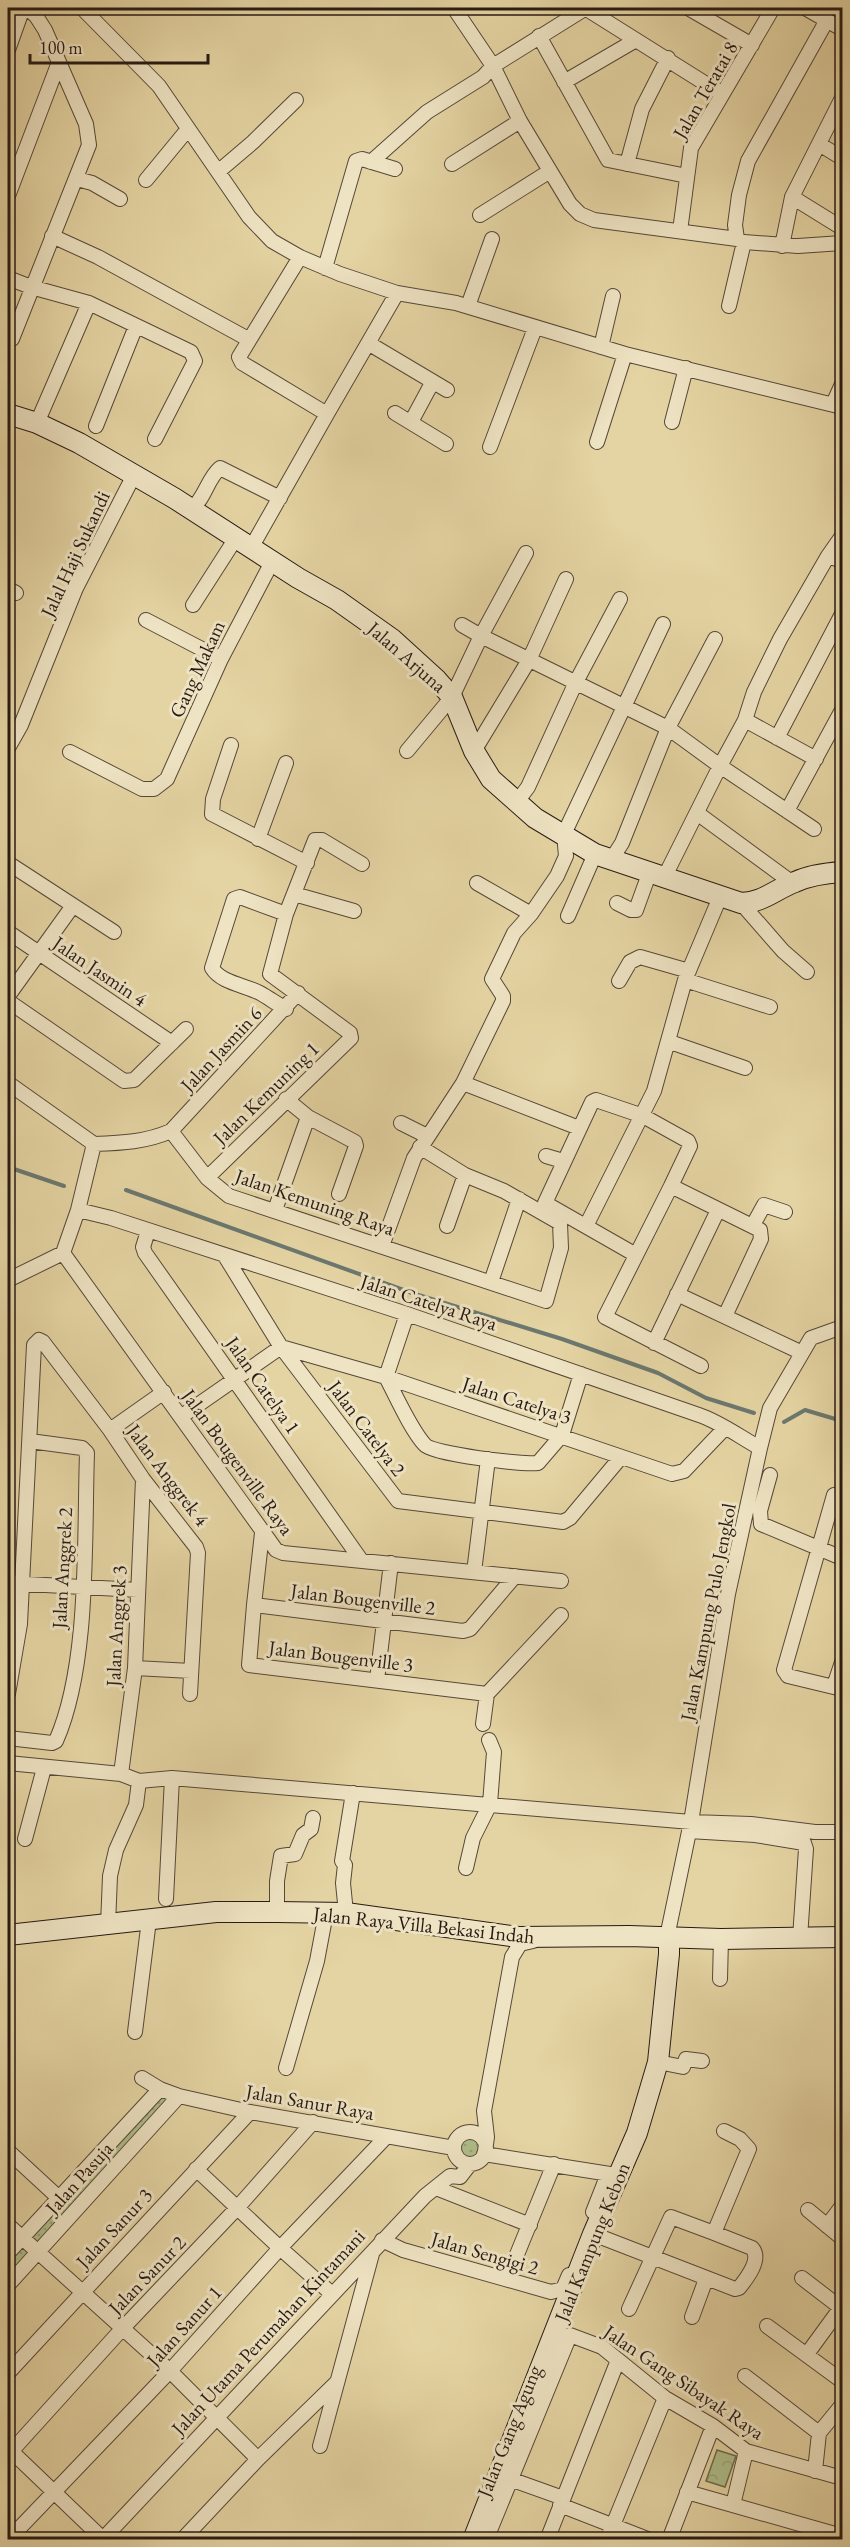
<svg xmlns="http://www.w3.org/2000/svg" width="850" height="2547" font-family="'EB Garamond',serif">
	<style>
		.grass { fill: url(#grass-dots); stroke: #6b6c4f; stroke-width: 1.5 }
		.park { fill: url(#park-crowns); stroke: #6b6c4f; stroke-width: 1.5 }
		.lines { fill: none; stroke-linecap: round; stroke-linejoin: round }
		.stream { stroke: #6b7870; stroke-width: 4 }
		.street-casing { stroke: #564838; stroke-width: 16 }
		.secondary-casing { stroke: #271a14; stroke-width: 22 }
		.street { stroke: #eee3c3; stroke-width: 14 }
		.secondary { stroke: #eee3c3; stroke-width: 20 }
		.labels { text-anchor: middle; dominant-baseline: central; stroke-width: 6; stroke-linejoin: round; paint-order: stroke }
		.street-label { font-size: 20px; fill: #271a14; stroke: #eee3c3 }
	</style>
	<defs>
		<pattern id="grass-dots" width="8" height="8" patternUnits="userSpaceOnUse" patternTransform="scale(1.5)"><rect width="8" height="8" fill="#afbe8a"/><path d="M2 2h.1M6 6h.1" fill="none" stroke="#97a376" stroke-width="1.8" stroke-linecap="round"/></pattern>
		<pattern id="park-crowns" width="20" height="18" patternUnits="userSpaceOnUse" patternTransform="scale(1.5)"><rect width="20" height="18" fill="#afbe8a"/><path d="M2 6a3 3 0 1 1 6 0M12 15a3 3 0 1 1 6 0" fill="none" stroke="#97a376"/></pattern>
	</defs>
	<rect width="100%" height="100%" fill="#e5d4a3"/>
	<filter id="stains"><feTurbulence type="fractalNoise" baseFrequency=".00333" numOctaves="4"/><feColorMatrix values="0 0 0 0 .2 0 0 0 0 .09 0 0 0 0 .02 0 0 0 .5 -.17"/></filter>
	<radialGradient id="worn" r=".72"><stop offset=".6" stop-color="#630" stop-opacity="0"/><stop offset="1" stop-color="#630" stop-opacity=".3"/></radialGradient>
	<path class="grass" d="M 160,2089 L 174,2103 L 8,2285 L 8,2253 Z
		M454 2148a15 15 0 1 1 30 0a15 15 0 1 1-30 0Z"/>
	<path class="park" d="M 717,2450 L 736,2456 L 725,2487 L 706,2481 Z"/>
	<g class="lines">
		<path class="stream" d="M 8,1167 L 64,1186
			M 126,1190 L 412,1293 L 562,1339 L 658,1373 L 706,1398 L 754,1413
			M 784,1422 L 805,1410 L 842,1421"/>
		<g class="street-casing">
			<path id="street" d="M 82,8 L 159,86 L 249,217 L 272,241 L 300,257 L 340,274 L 397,293 L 456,303 L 625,354 L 842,407
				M 454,8 L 493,66 L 520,121 L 570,204 L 580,214 L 594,220 L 737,239 L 744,242 L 798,246 L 842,243
				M 585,8 L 722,94
				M 688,8 L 752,45
				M 805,8 L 842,29
				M 539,36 L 608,160 L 687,176
				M 8,50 L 23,8
				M 564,82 L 636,40
				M 819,144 L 842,158
				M 371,162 L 427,112 L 483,77 L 493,66 L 586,8
				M 452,164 L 520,121
				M 627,164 L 642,109 L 668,58
				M 219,171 L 253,142 L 296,100
				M 77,179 L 92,183 L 120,199
				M 146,180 L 188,129
				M 8,196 L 59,62
				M 792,197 L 842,228
				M 480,215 L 550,171
				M 680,231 L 691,148 L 773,8
				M 52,236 L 98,257 L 248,339
				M 737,239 L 735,225 L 739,195 L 748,161 L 827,20
				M 782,246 L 792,197 L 842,98
				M 325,268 L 356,161 L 362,159 L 395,169
				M 8,278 L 31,287 L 89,303 L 191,352 L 195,361 L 155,439
				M 468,306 L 492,239
				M 729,306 L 744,242
				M 12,339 L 89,145 L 86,124 L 45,30 L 36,16 L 27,8
				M 368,343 L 447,390
				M 601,347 L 613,296
				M 833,404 L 842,384
				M 395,413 L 446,444
				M 327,414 L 397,293
				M 411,422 L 432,383
				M 672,422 L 686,368
				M 37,423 L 89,303
				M 96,426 L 136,326
				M 597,442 L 625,354
				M 490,447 L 535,328
				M 191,509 C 205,499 207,479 220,468 L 280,498
				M 251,548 L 327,414 L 242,363 L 239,357 L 300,257
				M 828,556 L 842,561
				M 8,589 L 16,593
				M 193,605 L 236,538
				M 146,620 L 221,659
				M 462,625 L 481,636 L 526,553
				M 745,720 L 816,759
				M 777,738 L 842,614
				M 231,745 L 213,799 L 212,814 L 307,863
				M 8,748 L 21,725 L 76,588 L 134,475
				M 407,751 L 452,697 L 481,636 L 668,728 L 720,766 L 664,878
				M 474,751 L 529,660 L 566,579
				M 70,752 L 142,789 L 154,789 L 167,779 L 221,659 L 272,562
				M 516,803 L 528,787 L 576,682 L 620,599
				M 787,811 L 842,710
				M 697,813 L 787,879 L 795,882
				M 814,829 L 720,766 L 745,720 L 754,692 L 780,639 L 828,556 L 842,536
				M 258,839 L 286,763
				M 611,860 L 622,843 L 668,728 L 715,639
				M 8,863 L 114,932
				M 477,883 L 531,914
				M 294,894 L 354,911
				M 617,903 L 631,910 L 636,910 L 649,874
				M 741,903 L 783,951 L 807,972
				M 568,916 L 595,854
				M 8,932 L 172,1043
				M 685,980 L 770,1007
				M 619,981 L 630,962 L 640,957 L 689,971
				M 8,996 L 72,907
				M 8,1001 L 124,1081 L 134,1080 L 186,1029
				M 286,1009 C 277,1004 269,998 260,993 C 245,985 221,983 212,968 L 234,899 L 240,897 L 286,914
				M 670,1042 L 745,1068
				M 8,1083 L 94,1144
				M 463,1083 L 579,1128
				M 286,1099 L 308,1117 L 355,1142 L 356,1146 L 339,1194
				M 401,1123 L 427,1136
				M 171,1131 L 298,993
				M 94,1144 C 122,1143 146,1142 171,1131 L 207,1178 L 229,1196 L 546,1301 L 561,1248 L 560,1223 L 504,1191 L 465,1175 L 420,1147
				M 546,1156 L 563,1161
				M 207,1178 L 351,1038 L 350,1033 L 270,974 L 286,914 L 315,840 L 322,840 L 362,864
				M 671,1186 L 605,1317 L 701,1366
				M 78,1210 L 111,1218 L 407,1314 L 699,1415 C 720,1422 740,1437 760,1448
				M 275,1210 L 308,1117
				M 753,1225 L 764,1205 L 785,1212
				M 447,1226 L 465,1175
				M 586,1226 L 654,1091 L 685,980 L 720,897
				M 148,1231 L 143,1247 L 145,1253 L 361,1560
				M 382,1246 L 414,1158 L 463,1083 L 503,1001 L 503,996 L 492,979 L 514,933 L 531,914 L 557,876 L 566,856 L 564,834 L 663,624
				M 63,1253 L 276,1550 L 283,1553 L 561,1581
				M 636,1255 L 545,1203 L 592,1102 L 596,1100 L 643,1116 L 688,1141 L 690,1146 L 671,1186 L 760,1230 L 761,1239 L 725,1316
				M 225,1256 L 281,1347 L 398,1501 L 563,1522 L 570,1518 L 621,1457
				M 8,1280 L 63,1253 L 78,1210 L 94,1144
				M 491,1282 L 519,1199
				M 677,1294 L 796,1350
				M 407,1314 L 386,1377 C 396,1396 411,1430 425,1445 C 432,1454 524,1465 538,1463 L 562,1435 L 581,1374
				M 654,1343 L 718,1210
				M 182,1416 L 281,1347 L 386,1377 L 672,1474 L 684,1471 L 724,1429
				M 110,1430 L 164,1392
				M 770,1475 L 760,1511 L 761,1524 L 842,1558
				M 834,1495 L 784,1670 L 788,1676 L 842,1689
				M 262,1533 L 254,1605 L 463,1631 L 470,1629 L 515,1576
				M 474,1572 L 488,1459
				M 8,1583 L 138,1590
				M 254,1605 L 249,1665 L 487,1694
				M 135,1668 L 191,1671
				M 377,1680 L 391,1563
				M 834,1686 L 842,1662
				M 8,1694 L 20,1624 L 34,1345 L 39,1340 L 43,1342 L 110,1430 L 143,1479 L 196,1547 L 198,1553 L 190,1694
				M 483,1724 L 487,1694 L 561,1615
				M 8,1738 L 52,1743 L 56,1741 C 90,1664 84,1538 87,1453 L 82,1448 L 30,1441
				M 8,1763 L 121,1774 L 139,1781 L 172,1778 L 691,1822 L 751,1824 L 815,1832 L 842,1832
				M 121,1774 L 135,1668 L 143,1479
				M 689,1831 L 755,1835 L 804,1843 L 806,1849 L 800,1938
				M 25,1839 L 44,1768
				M 466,1868 L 473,1838 L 490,1804 L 494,1752 L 489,1740
				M 166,1899 L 172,1778
				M 277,1912 L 277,1881 L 281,1856 L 295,1854 L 303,1835 L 311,1829 L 313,1818
				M 346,1913 L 343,1883 L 345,1865 L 342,1861 L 353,1793
				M 108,1925 L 110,1876 L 116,1850 L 136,1805 L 139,1781
				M 667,1937 L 691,1822 L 728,1594 L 760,1448 L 770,1408 L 811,1338 L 842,1327
				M 720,1979 L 721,1939
				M 135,2032 L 149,1920
				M 658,2062 L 683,2067 L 686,2059 L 702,2061
				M 286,2068 L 317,1961 L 326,1913
				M 142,2078 L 160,2089 L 179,2096 L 250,2112 L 454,2148
				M454 2148a16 16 0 1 1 32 0a16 16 0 1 1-32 0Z
				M 8,2151 L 60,2199
				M 485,2151 L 487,2137 L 484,2111 L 512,1957 L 520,1944 L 533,1941
				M 484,2154 L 616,2175
				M 196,2169 L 280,2248 L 332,2294
				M 436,2188 L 530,2225
				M 808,2210 L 842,2238
				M 593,2212 L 608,2174
				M 8,2225 L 170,2371 L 258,2459
				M 827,2226 L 842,2206
				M 593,2234 L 735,2289 L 739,2288 C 747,2278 762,2259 752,2248 L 714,2233 L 749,2149 L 740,2139 L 724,2131
				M 382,2240 L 403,2250 L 551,2292 L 563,2289 L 569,2275
				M 8,2253 L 160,2089
				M 802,2278 L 841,2308
				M 507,2279 L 554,2164
				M 8,2285 L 179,2096
				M 629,2309 L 671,2217 L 714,2233
				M 692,2317 L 706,2279
				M 767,2326 L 842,2381
				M 807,2354 L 842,2306
				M 8,2373 L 250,2112
				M 745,2376 L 819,2433
				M 320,2446 L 372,2254
				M 8,2448 L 104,2540
				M 8,2455 L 122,2329 L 238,2207 L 313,2122
				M 815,2471 L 819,2433 L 842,2405
				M 510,2479 L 563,2498
				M 687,2492 L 842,2536
				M 560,2505 L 650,2540
				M 733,2505 L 746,2451
				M 8,2540 L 170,2371 L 280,2248 L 387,2136
				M 102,2540 L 425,2196 L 450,2176 L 460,2177 L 470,2164
				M 182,2540 L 258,2459 L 336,2383
				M 416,2540 L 423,2540
				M 486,2540 L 570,2335 L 602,2347 L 665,2398 L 713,2426 L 746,2451 L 842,2478
				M 547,2540 L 618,2360
				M 607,2540 L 665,2398
				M 669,2540 L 713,2426"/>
		</g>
		<g class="secondary-casing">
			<path id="secondary" d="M 8,414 L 37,423 L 79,443 L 174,498 L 298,578 L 337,600 L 392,639 L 437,680 L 452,697 L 474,751 L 491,779 L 535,818 L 595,854 L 741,903 C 762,903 776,889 795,882 C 810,875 826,873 842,872
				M 8,1935 L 216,1912 L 277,1912 L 346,1913 L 518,1937 L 629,1936 L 721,1939 L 842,1937
				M 473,2540 L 593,2234 L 637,2133 L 658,2062 L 669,1954 L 669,1941 L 663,1937"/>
		</g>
		<use href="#street" class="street"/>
		<use href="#secondary" class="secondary"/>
	</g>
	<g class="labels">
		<g class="street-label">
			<text transform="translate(705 90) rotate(-60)">Jalan Teratai 8</text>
			<text transform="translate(75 554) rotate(-65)">Jalal Haji Sukandi</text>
			<text transform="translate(407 657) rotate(41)">Jalan Arjuna</text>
			<text transform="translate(197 669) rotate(-65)">Gang Makam</text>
			<text transform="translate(100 971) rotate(34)">Jalan Jasmin 4</text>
			<text transform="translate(221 1049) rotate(-47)">Jalan Jasmin 6</text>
			<text transform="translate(266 1093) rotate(-44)">Jalan Kemuning 1</text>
			<text transform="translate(315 1202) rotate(19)">Jalan Kemuning Raya</text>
			<text transform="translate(429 1302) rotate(18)">Jalan Catelya Raya</text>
			<text transform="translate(263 1385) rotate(55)">Jalan Catelya 1</text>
			<text transform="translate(517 1400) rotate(18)">Jalan Catelya 3</text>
			<text transform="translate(367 1428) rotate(53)">Jalan Catelya 2</text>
			<text transform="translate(238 1462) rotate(54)">Jalan Bougenville Raya</text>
			<text transform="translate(168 1475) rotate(53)">Jalan Anggrek 4</text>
			<text transform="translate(62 1568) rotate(-87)">Jalan Anggrek 2</text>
			<text transform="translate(363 1599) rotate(7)">Jalan Bougenville 2</text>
			<text transform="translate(708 1612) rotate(-79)">Jalan Kampung Pulo Jengkol</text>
			<text transform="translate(116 1626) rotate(-87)">Jalan Anggrek 3</text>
			<text transform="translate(341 1656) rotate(7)">Jalan Bougenville 3</text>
			<text transform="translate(424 1925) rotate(6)">Jalan Raya Villa Bekasi Indah</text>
			<text transform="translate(310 2102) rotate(10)">Jalan Sanur Raya</text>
			<text transform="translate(79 2178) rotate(-48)">Jalan Pasuja</text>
			<text transform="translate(114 2228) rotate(-47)">Jalan Sanur 3</text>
			<text transform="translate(592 2242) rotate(-68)">Jalal Kampung Kebon</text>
			<text transform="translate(485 2253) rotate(16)">Jalan Sengigi 2</text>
			<text transform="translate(147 2275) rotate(-46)">Jalan Sanur 2</text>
			<text transform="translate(184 2326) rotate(-48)">Jalan Sanur 1</text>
			<text transform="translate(268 2332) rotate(-47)">Jalan Utama Perumahan Kintamani</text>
			<text transform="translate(684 2382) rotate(34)">Jalan Gang Sibayak Raya</text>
			<text transform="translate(509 2431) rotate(-68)">Jalan Gang Agung</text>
		</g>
	</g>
	<rect width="850" height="2547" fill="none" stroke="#e5d4a3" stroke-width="30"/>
	<rect x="9" y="9" width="832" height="2529" fill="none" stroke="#271a14" stroke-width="3"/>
	<rect x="15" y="15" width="820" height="2517" fill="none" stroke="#271a14" stroke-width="1.5"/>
	<path d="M30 54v9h178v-9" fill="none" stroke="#271a14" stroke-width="3"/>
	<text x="39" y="54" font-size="18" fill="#271a14" stroke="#eee3c3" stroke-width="4.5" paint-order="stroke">100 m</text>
	<rect width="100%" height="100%" filter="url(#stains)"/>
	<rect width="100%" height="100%" fill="url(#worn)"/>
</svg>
